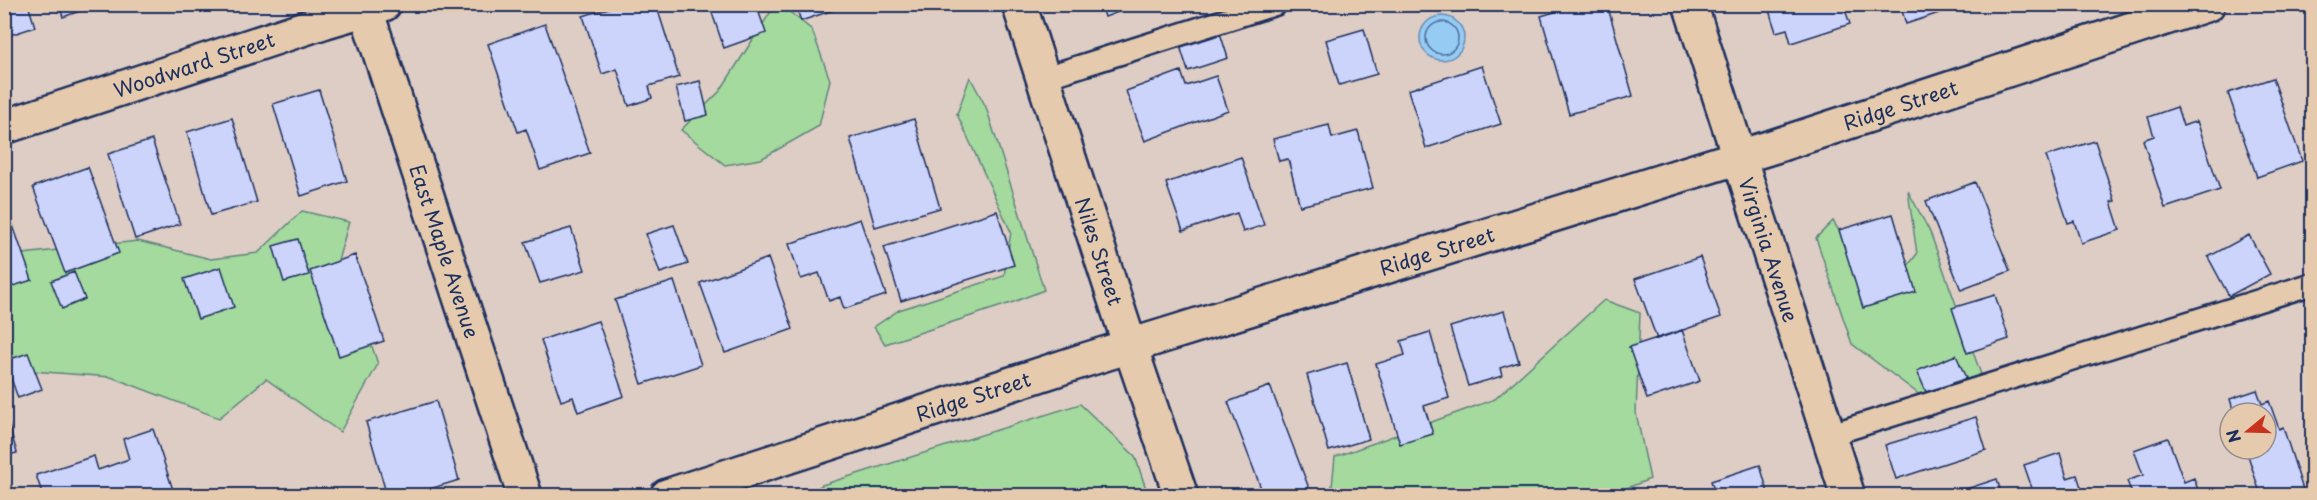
<svg xmlns="http://www.w3.org/2000/svg" width="2317" height="500" font-family="'Playpen Sans',sans-serif">
	<style>
		.green { fill: #a4da9d; stroke: #60847e; stroke-width: 1.5 }
		.water { fill: #96ccf4; stroke: #658db8; stroke-width: 1.5 }
		.lines { fill: none; stroke-linecap: round; stroke-linejoin: round }
		.shore { stroke: #4c6e9a; stroke-width: 1.5 }
		.building { fill: #ccd4fc; stroke: #1b2f5e; stroke-width: 1.5 }
		.lane-casing { stroke: #1b2f5e; stroke-width: 26 }
		.street-casing { stroke: #1b2f5e; stroke-width: 38 }
		.lane { stroke: #e5caad; stroke-width: 21 }
		.street { stroke: #e5caad; stroke-width: 33 }
		.labels { text-anchor: middle; dominant-baseline: central; stroke-width: 6; stroke-linejoin: round; paint-order: stroke }
		.street-label { font-size: 20px; fill: #1b2f5e; stroke: #e5caad }
	</style>
	<rect width="100%" height="100%" fill="#decdc5"/>
	<filter id="ink" filterUnits="userSpaceOnUse"><feTurbulence type="fractalNoise" baseFrequency=".0167" numOctaves="2"/><feDisplacementMap in="SourceGraphic" scale="12" xChannelSelector="R" yChannelSelector="G"/><feConvolveMatrix kernelMatrix="1 2 1 2 8 2 1 2 1" color-interpolation-filters="sRGB"/></filter>
	<g filter="url(#ink)">
		<path class="green" d="M 775,5 L 781,5 L 812,30 L 830,80 L 819,126 L 761,159 L 725,165 L 681,130 L 720,91 Z
			M 970,77 L 986,107 L 1044,290 L 1011,303 L 885,344 L 874,327 L 899,310 L 1004,276 L 1011,232 L 957,114 Z
			M 1908,191 L 1930,232 L 1982,377 L 1920,395 L 1852,344 L 1816,238 L 1833,221 L 1871,281 L 1893,285 L 1917,254 Z
			M 302,211 L 349,222 L 334,275 L 364,323 L 378,364 L 340,432 L 266,379 L 219,418 L 111,377 L 5,369 L 5,256 L 138,241 L 211,259 L 258,253 Z
			M 1604,300 L 1640,313 L 1636,413 L 1650,479 L 1609,495 L 1529,495 L 1505,490 L 1494,496 L 1331,496 L 1335,457 L 1495,399 Z
			M 1080,404 L 1135,456 L 1148,495 L 806,495 L 822,485 Z"/>
		<path class="water" d="M1420 38a22 22 0 1 1 44 0a22 22 0 1 1-44 0Z"/>
		<g class="lines">
			<path class="shore" d="M1426 38a16 16 0 1 1 32 0a16 16 0 1 1-32 0Z"/>
		</g>
		<path class="building" d="M 4,4 L 28,4 L 35,27 L 4,37 Z
			M 59,4 L 100,4 L 63,17 Z
			M 611,4 L 631,4 L 632,7 L 639,4 L 656,4 L 679,77 L 649,86 L 652,98 L 629,106 L 617,69 L 602,74 L 583,16 L 612,7 Z
			M 709,4 L 756,4 L 766,33 L 724,48 Z
			M 795,4 L 844,4 L 845,6 L 801,21 Z
			M 1101,4 L 1139,4 L 1105,17 Z
			M 1582,4 L 1607,4 L 1633,96 L 1569,114 L 1541,16 Z
			M 1767,4 L 1843,4 L 1850,24 L 1791,43 L 1787,29 L 1776,32 Z
			M 1900,4 L 1966,4 L 1906,24 Z
			M 545,24 L 590,153 L 540,170 L 526,129 L 518,132 L 488,44 Z
			M 1364,29 L 1377,74 L 1339,85 L 1326,40 Z
			M 1220,33 L 1228,58 L 1188,71 L 1180,46 Z
			M 1482,66 L 1501,124 L 1426,148 L 1408,90 Z
			M 1181,71 L 1186,86 L 1216,76 L 1228,110 L 1145,141 L 1126,91 Z
			M 2273,78 L 2302,161 L 2257,177 L 2228,93 Z
			M 700,81 L 708,115 L 685,121 L 676,87 Z
			M 319,90 L 347,181 L 301,196 L 273,104 Z
			M 2177,107 L 2183,126 L 2197,121 L 2220,190 L 2165,208 L 2143,140 L 2154,136 L 2148,117 Z
			M 232,118 L 257,202 L 211,215 L 187,132 Z
			M 914,119 L 940,208 L 875,227 L 850,138 Z
			M 1329,125 L 1332,138 L 1358,131 L 1373,188 L 1300,206 L 1288,159 L 1279,161 L 1273,139 Z
			M 152,140 L 180,224 L 135,239 L 108,154 Z
			M 2095,141 L 2115,201 L 2111,202 L 2120,230 L 2081,243 L 2074,221 L 2068,223 L 2046,156 Z
			M 1241,157 L 1264,225 L 1243,232 L 1237,213 L 1183,231 L 1166,183 Z
			M 88,167 L 119,253 L 65,273 L 33,187 Z
			M 1975,182 L 2010,271 L 1961,290 L 1926,201 Z
			M 8,211 L 32,280 L 4,289 L 4,212 Z
			M 997,211 L 1014,265 L 901,301 L 884,247 Z
			M 1893,214 L 1916,292 L 1863,308 L 1839,230 Z
			M 860,219 L 886,295 L 844,309 L 840,297 L 829,301 L 819,273 L 801,279 L 789,244 Z
			M 674,225 L 688,264 L 660,273 L 646,234 Z
			M 571,228 L 585,270 L 540,283 L 525,242 Z
			M 2249,235 L 2270,274 L 2229,296 L 2208,257 Z
			M 298,239 L 309,275 L 284,282 L 273,246 Z
			M 355,255 L 384,341 L 339,356 L 310,271 Z
			M 1700,257 L 1721,317 L 1657,339 L 1635,279 Z
			M 768,258 L 793,329 L 725,353 L 700,283 Z
			M 221,267 L 234,307 L 198,319 L 184,279 Z
			M 74,272 L 85,299 L 62,309 L 51,281 Z
			M 674,281 L 701,365 L 642,384 L 615,300 Z
			M 1995,295 L 2009,339 L 1967,353 L 1952,308 Z
			M 1504,311 L 1519,362 L 1500,368 L 1502,376 L 1468,386 L 1450,327 Z
			M 598,321 L 624,396 L 578,412 L 573,397 L 561,401 L 541,340 Z
			M 1682,330 L 1700,381 L 1647,399 L 1629,347 Z
			M 1430,332 L 1449,398 L 1424,406 L 1433,434 L 1400,444 L 1376,364 L 1405,355 L 1401,341 Z
			M 28,353 L 42,389 L 18,398 L 5,361 Z
			M 1956,355 L 1966,378 L 1927,394 L 1917,371 Z
			M 1347,363 L 1369,439 L 1329,451 L 1307,375 Z
			M 1270,386 L 1312,496 L 1264,496 L 1228,402 Z
			M 2257,390 L 2262,404 L 2269,401 L 2279,429 L 2283,427 L 2305,496 L 2261,496 L 2246,449 L 2266,449 L 2266,413 L 2234,413 L 2230,399 Z
			M 436,401 L 459,480 L 407,496 L 387,496 L 366,422 Z
			M 4,409 L 17,453 L 4,456 Z
			M 1976,417 L 1986,450 L 1896,479 L 1885,445 Z
			M 153,429 L 175,496 L 43,496 L 36,475 L 94,456 L 98,470 L 129,459 L 123,439 Z
			M 2168,438 L 2184,482 L 2194,478 L 2200,496 L 2133,496 L 2127,481 L 2143,475 L 2134,450 Z
			M 2060,453 L 2067,478 L 2077,475 L 2084,496 L 2023,496 L 2033,491 L 2024,465 Z
			M 1760,465 L 1769,496 L 1716,496 L 1711,481 Z
			M 1997,479 L 2002,496 L 1958,496 L 1957,492 Z"/>
		<g class="lines">
			<g class="lane-casing">
				<path id="lane" d="M 1043,78 L 1276,4
					M 1829,435 L 2312,284"/>
			</g>
			<g class="street-casing">
				<g id="street">
					<path id="s1" d="M 364,4 L 525,496"/>
					<path id="s2" d="M 1019,4 L 1130,346 L 1181,496"/>
					<path id="s3" d="M 1690,4 L 1848,496"/>
					<path id="s4" d="M 4,127 L 326,21 L 384,4"/>
					<path id="s5" d="M 667,496 L 1085,360 L 1775,146 L 2208,4"/>
				</g>
			</g>
			<use href="#lane" class="lane"/>
			<use href="#street" class="street"/>
		</g>
	</g>
	<g class="labels">
		<g class="street-label">
			<text stroke="none"><textPath href="#s4" startOffset="200">Woodward Street</textPath></text>
			<text stroke="none"><textPath href="#s5" startOffset="1294">Ridge Street</textPath></text>
			<text stroke="none"><textPath href="#s1" startOffset="260">East Maple Avenue</textPath></text>
			<text stroke="none"><textPath href="#s2" startOffset="260">Niles Street</textPath></text>
			<text stroke="none"><textPath href="#s3" startOffset="258">Virginia Avenue</textPath></text>
			<text stroke="none"><textPath href="#s5" startOffset="808">Ridge Street</textPath></text>
			<text stroke="none"><textPath href="#s5" startOffset="322">Ridge Street</textPath></text>
		</g>
	</g>
	<rect width="2317" height="500" fill="none" stroke="#e5caad" stroke-width="24"/>
	<rect x="12" y="12" width="2293" height="476" fill="none" stroke="#1b2f5e" stroke-width="2" filter="url(#ink)"/>
	<g transform="translate(2248 431) rotate(251)"><circle r="28" fill="#e5caad" stroke="#948c8d" stroke-width="1.5"/>
	<path d="M0-4.5L10 22L0 15L-10 22Z" fill="#c8321e"/>
	<text y="-9" font-size="16" font-weight="bold" text-anchor="middle" fill="#1b2f5e">N</text>
	</g>
</svg>
